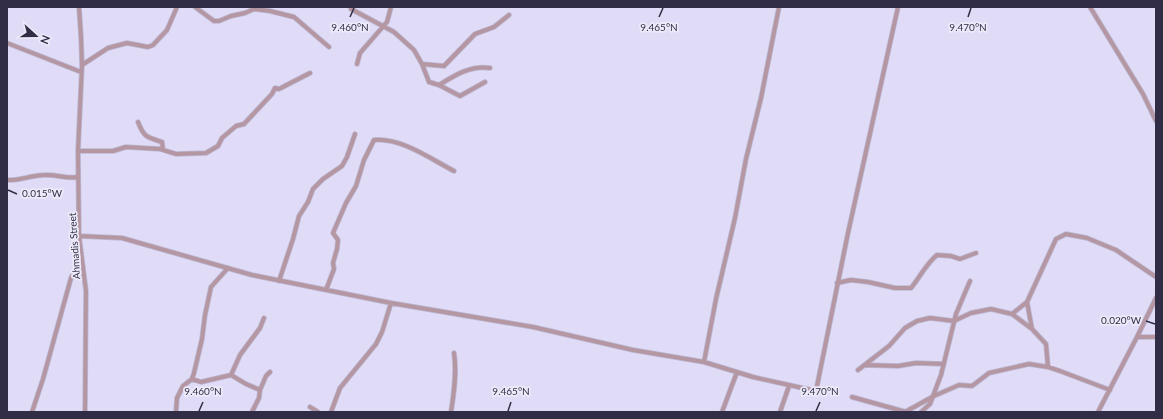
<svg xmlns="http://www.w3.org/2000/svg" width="1163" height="419" font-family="Lato,sans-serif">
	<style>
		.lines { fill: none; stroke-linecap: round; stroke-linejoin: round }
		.street-casing { stroke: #bdb9d4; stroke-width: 5.5 }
		.street { stroke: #b597a3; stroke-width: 4 }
		.ticks { fill: none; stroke: #322d47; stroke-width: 1.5 }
		.labels { text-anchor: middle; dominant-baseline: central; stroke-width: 3.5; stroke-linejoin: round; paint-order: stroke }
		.street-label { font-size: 10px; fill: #322d47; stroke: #edebf9 }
		.ticks-label { font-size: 10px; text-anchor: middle; fill: #322d47; stroke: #edebf9; stroke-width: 3.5; stroke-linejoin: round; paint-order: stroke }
	</style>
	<rect width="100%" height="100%" fill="#e0dcf7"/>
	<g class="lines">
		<g class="street-casing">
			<path id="street" d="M 79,7 L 81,37 L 82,65 L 78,151 L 79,236 L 86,291 L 85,412
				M 195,7 L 214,21 L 219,21 L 231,16 L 245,13 L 254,9 L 270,11 L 294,17 L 329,47
				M 1090,7 L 1143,94 L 1156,121
				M 351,9 L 394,32 L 414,50 L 422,64 L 444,66 L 475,34 L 494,27 L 509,15
				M 7,43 L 81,72
				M 357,64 L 360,53 L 387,22 L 391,7
				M 422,64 L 429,82 L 439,85 L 460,96 L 485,82
				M 82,65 L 108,48 L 127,43 L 148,47 L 153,45 L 167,30 L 177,7
				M 439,85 C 455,75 471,65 490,68
				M 138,122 C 144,137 146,137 162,142 L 163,150
				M 78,151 L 113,151 L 126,147 L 160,149 L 176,154 L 206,153 L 218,146 L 222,138 L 236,126 L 244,124 L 272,94 L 275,88 L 279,89 L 310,73
				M 7,180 C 20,181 31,175 44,175 C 56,174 66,179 78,177
				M 79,236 L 122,238 L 252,275 L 391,303 L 533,327 L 633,350 L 704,362 L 753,377 L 816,391 L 848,233 L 898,7
				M 279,281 L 293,239 L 299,216 L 308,202 L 313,189 L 323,179 L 342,166 L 347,157 L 355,134
				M 837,283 L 851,280 L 868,282 L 895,288 L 911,288 C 920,277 926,264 937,255 L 951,256 L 960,259 L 976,253
				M 326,290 L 334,269 L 333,263 L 337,249 L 338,240 L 333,233 L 346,203 L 356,186 L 364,160 L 374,140 C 400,137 431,159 454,171
				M 1012,314 L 1032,329 L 1046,344 L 1048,367
				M 1032,329 L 1027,302 L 1056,239 L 1066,234 L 1087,238 L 1116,250 L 1156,277
				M 1137,337 L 1156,337
				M 704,362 L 716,299 L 735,218 L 746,159 L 761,98 L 779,7
				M 865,365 L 898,366 L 916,363 L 944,364
				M 858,370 L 889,346 L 905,328 L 917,321 L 930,318 L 954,321 L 971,313 L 991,309 L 1012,314 L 1027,302
				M 231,375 L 246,384 L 260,390 L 266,376 L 270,372
				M 192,379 L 201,382 L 231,375 L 240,355 L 260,328 L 264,318
				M 852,397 L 906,412
				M 310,407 L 318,412
				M 32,412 L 43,379 L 71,278 L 76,269 L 83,266
				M 176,412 L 177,398 L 183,386 L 192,379 L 194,373 L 202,339 L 205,315 L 211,287 L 228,268
				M 252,412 L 259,398 L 260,390
				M 331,412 L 340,388 L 376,344 L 382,332 L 391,303
				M 451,412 C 454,393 457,372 454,353
				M 722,412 L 737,372
				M 780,412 L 789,386
				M 905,412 L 934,396 L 959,385 L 972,386 L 989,373 L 1029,364 L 1048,367 L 1060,371 L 1110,390
				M 921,412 L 930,404 L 941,375 L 956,314 L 970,281
				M 1098,412 L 1137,337 L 1156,298"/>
		</g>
		<use href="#street" class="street"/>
	</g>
	<path class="ticks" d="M 350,17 L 354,8M 659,17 L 663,8M 968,17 L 971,8M 8,190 L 17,194M 1146,321 L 1155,324M 199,411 L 203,402M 508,411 L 511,402M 816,411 L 820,402"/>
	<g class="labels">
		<g class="street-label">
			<text transform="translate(74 246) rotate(-94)">Ahmadis Street</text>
		</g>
	</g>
	<g class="ticks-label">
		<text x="968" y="31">9.470°N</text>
		<text x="350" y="31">9.460°N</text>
		<text x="659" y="31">9.465°N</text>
		<text x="42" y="197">0.015°W</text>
		<text x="1121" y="324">0.020°W</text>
		<text x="203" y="395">9.460°N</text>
		<text x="511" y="395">9.465°N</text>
		<text x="820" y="395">9.470°N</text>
	</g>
	<rect width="1163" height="419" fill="none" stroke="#322d47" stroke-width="16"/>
	<g transform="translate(36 36) rotate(111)" stroke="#edebf9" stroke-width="3" paint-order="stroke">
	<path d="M0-3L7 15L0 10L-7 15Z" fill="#322d47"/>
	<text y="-6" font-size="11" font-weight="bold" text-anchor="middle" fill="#322d47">N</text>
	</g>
</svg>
